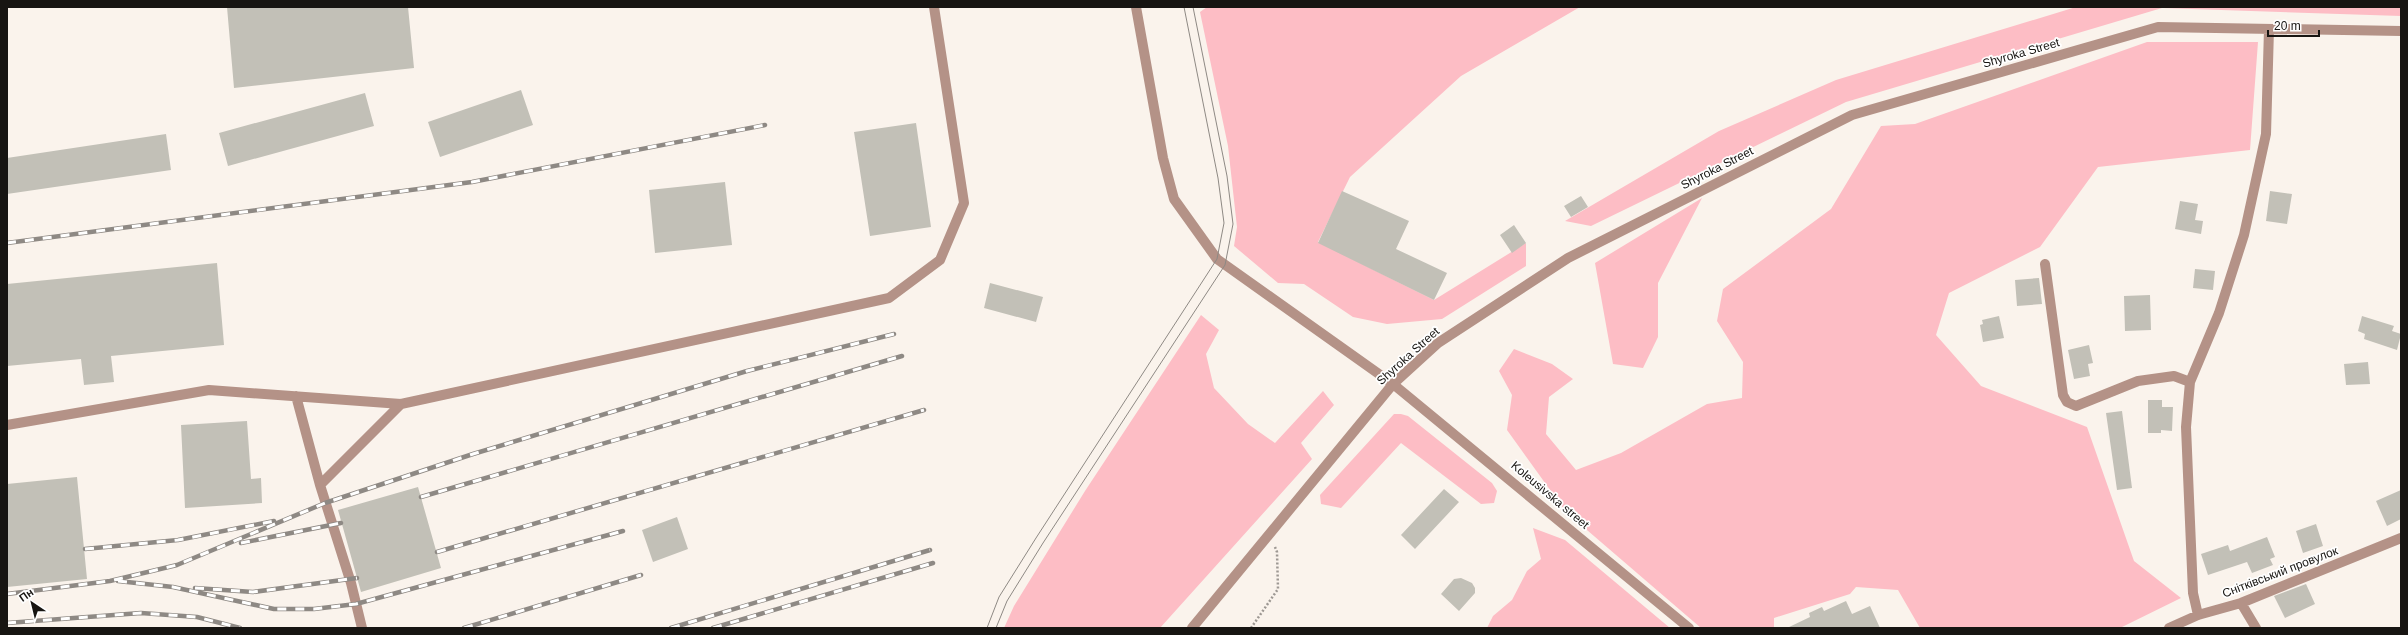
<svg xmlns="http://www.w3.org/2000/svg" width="2408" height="635" font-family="Helvetica,sans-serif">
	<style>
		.green { fill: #fdbdc5 }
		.building { fill: #c2c0b7 }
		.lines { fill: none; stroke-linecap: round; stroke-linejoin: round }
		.path { stroke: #9d9893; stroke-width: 2.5; stroke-dasharray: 2 2; stroke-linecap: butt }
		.minor { stroke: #b49287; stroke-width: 10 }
		.tram { stroke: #8e8984; stroke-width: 1 }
		.rail-casing { stroke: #8e8984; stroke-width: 4.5 }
		.rail { stroke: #fff; stroke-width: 3; stroke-dasharray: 9; stroke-linecap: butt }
		.labels { text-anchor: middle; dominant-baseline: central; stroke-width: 3.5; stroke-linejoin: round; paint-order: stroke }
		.street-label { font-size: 12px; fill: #171512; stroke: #fff }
	</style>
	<rect width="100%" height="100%" fill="#faf3ec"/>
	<path class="green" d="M 1207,7 L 1580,7 L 1461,76 L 1350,177 L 1318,242 L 1434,300 L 1526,243 L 1526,266 L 1442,319 L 1387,324 L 1353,317 L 1304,284 L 1278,283 L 1234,246 L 1237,227 L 1228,146 L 1200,12 Z
		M 2076,7 L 2401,7 L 2401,16 L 2162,8 L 1846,102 L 1591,226 L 1565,221 L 1719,131 L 1836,80 Z
		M 2147,42 L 2258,42 L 2250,150 L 2098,167 L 2040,247 L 1949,293 L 1936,335 L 1981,386 L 2087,427 L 2134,561 L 2181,598 L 2120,628 L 1920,628 L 1898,590 L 1856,587 L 1850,594 L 1774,618 L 1774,628 L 1701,628 L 1566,512 L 1507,430 L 1512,395 L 1499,371 L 1514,349 L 1552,364 L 1573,379 L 1549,397 L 1546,434 L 1576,470 L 1621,453 L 1707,404 L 1742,398 L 1743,362 L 1717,321 L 1723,289 L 1831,209 L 1881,126 L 1915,124 Z
		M 1702,198 L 1658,283 L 1658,337 L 1643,368 L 1613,364 L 1595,263 Z
		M 1201,315 L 1219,330 L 1206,354 L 1214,388 L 1248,424 L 1275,443 L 1323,391 L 1334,405 L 1301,443 L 1312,459 L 1160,628 L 1004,628 L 1014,606 L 1085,491 Z
		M 1394,414 L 1401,414 L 1408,416 L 1492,483 L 1497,491 L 1494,503 L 1481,504 L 1401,443 L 1341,508 L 1321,504 L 1320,495 Z
		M 1533,528 L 1565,540 L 1670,628 L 1487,628 L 1493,616 L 1512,600 L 1527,571 L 1541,559 Z"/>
	<path class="building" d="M 227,7 L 408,7 L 414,68 L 234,88 Z
		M 521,90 L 533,125 L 440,157 L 428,122 Z
		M 365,93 L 374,126 L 228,166 L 219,133 Z
		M 916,123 L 931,227 L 870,236 L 854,132 Z
		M 166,134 L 171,170 L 7,194 L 7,158 Z
		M 725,182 L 732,245 L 655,253 L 649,190 Z
		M 1342,191 L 1409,221 L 1396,249 L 1447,273 L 1434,300 L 1318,243 Z
		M 2270,191 L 2292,194 L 2287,224 L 2266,221 Z
		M 1581,196 L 1588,207 L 1571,217 L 1564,206 Z
		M 2180,201 L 2198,204 L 2195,220 L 2203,221 L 2201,234 L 2175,229 Z
		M 1514,225 L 1526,243 L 1512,253 L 1500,235 Z
		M 217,263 L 224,345 L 111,356 L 114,382 L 84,385 L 81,359 L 7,366 L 7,284 Z
		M 2195,269 L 2215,271 L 2213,290 L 2193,288 Z
		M 2039,278 L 2042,304 L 2017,306 L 2015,280 Z
		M 990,283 L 1043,297 L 1036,322 L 984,308 Z
		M 2150,295 L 2151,330 L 2125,331 L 2124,296 Z
		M 1999,316 L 2004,338 L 1983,342 L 1980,325 L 1983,324 L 1982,320 Z
		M 2362,316 L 2394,326 L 2392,331 L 2401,334 L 2397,350 L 2364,339 L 2365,334 L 2358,331 Z
		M 2089,345 L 2093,363 L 2088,364 L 2090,376 L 2074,379 L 2068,350 Z
		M 2368,362 L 2370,384 L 2346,385 L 2344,364 Z
		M 2148,400 L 2162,400 L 2162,407 L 2173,407 L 2172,431 L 2161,430 L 2161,433 L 2148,433 Z
		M 2122,411 L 2132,488 L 2117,490 L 2106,413 Z
		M 247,421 L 251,479 L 261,478 L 262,503 L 185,508 L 181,425 Z
		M 77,477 L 87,579 L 7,587 L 7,484 Z
		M 418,487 L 441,568 L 361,592 L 338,510 Z
		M 1444,489 L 1459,502 L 1415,549 L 1401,535 Z
		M 2401,490 L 2401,519 L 2387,526 L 2376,501 Z
		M 677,517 L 688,549 L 653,562 L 642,530 Z
		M 2316,524 L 2323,546 L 2303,553 L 2296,531 Z
		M 2267,537 L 2275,557 L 2270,559 L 2273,565 L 2252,573 L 2247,562 L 2208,575 L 2201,554 L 2228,545 L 2230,551 Z
		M 1461,578 L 1472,583 L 1475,588 L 1475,593 L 1459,611 L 1441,594 L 1454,579 Z
		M 2306,584 L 2315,604 L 2285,618 L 2274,596 Z
		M 1846,601 L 1852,614 L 1870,606 L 1880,628 L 1787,628 L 1810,617 L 1809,613 L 1822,607 L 1824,611 Z"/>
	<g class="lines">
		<path class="path" d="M 1251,628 L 1278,589 L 1277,552 L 1275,547"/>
		<path class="minor" d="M 1136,7 L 1163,158 L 1174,199 L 1217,259 L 1393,384 L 1689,628
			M 2045,264 L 2063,395 L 2067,402 L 2076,406 L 2138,381 L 2174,376 L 2190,382
			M 296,396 L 320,485
			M 7,425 L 209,390 L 401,404 L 889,298 L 940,260 L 964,203 L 934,7
			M 2241,603 L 2256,628
			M 2198,615 L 2193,593 L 2186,427 L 2190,382 L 2219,313 L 2244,235 L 2266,134 L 2269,29
			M 362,628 L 351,583 L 320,485 L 401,404
			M 1192,628 L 1393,384 L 1438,343 L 1568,258 L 1852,115 L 2158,27 L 2401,31
			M 2169,628 L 2198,615 L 2241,603 L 2401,538"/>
		<path class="tram" d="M 987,628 L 999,597 L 1036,538 L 1217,259 L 1224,223 L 1218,178 L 1184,7
			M 996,628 L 1007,601 L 1043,543 L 1225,265 L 1233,224 L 1227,176 L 1193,7"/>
		<g class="rail-casing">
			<path id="rail" d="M 7,243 L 472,182 L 765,125
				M 421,497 L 902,356
				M 241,543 L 341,523
				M 85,549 L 178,540 L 274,521
				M 437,552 L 924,410
				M 118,581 L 173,587 L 274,609 L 314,609 L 356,604 L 623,531
				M 195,588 L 253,592 L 357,578
				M 7,594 L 110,581 L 177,565 L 325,503 L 473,454 L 747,371 L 894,334
				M 7,623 L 141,613 L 197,617 L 240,628
				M 464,628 L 641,575
				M 671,628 L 930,550
				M 713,628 L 933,563"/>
		</g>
		<use href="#rail" class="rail"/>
	</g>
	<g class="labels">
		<g class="street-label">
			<text transform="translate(2021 53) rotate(-16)">Shyroka Street</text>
			<text transform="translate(1717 168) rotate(-27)">Shyroka Street</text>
			<text transform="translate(1408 356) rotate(-42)">Shyroka Street</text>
			<text transform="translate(1550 495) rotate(40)">Koleusivska street</text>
			<text transform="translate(2280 572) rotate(-21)">Снітківський провулок</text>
		</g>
	</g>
	<rect width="2408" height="635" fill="none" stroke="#171512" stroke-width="16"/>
	<g transform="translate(32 603) rotate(325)" stroke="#ffffff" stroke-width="3" paint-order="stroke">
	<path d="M0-3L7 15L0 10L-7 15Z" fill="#171512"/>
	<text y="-6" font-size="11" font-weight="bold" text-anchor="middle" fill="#171512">Пн</text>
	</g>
	<path d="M2268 30v6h51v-6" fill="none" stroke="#171512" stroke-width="2"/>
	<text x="2274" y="30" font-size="12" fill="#171512" stroke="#ffffff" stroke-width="3" paint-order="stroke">20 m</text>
</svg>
